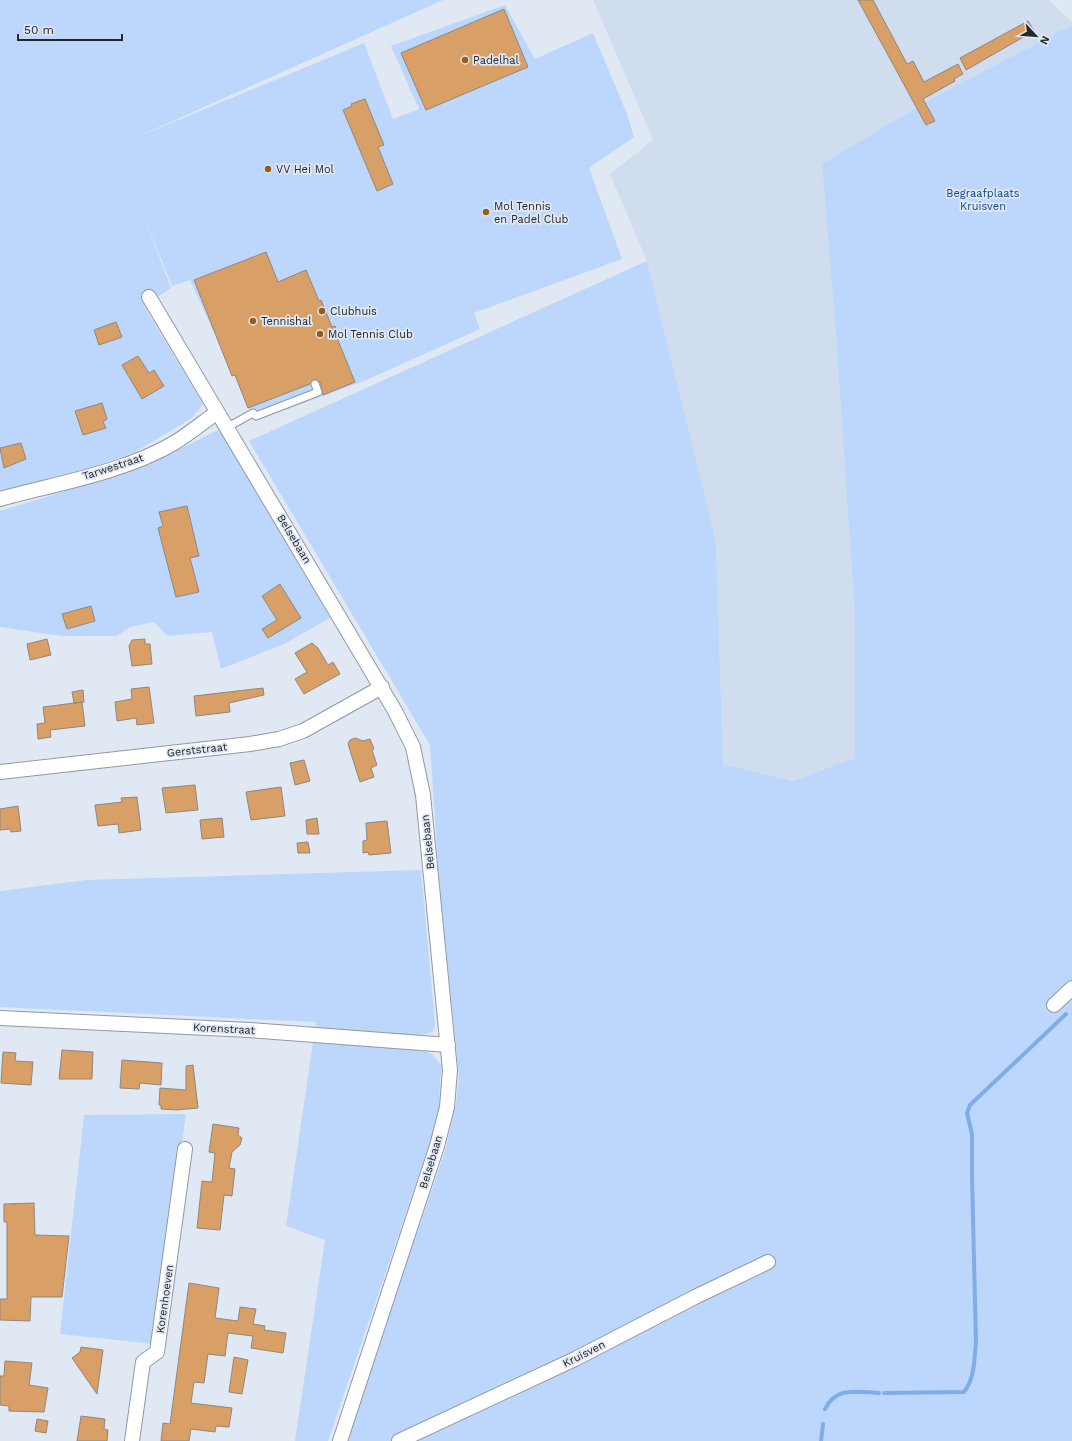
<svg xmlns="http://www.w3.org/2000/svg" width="1072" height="1441" font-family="'Work Sans',sans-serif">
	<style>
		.built { fill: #d0ddee }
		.green { fill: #bcd7fb }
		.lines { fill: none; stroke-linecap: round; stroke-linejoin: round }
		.stream { stroke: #7fade8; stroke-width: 4 }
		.building { fill: #d89f67; stroke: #90877e }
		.service-casing { stroke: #9198a2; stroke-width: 9 }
		.minor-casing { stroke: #9198a2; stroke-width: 16 }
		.service { stroke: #fff; stroke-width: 7 }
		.minor { stroke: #fff; stroke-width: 14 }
		.poi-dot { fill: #965c19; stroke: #e0e8f3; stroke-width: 1.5 }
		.labels { text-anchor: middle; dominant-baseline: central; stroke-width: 3.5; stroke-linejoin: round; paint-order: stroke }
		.poi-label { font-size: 11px; fill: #24272b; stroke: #e0e8f3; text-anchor: start }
		.park-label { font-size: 11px; fill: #094a8f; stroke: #e0e8f3 }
		.street-label { font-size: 11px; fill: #24272b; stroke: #e0e8f3 }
	</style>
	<rect width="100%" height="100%" fill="#e0e8f3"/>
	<path class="built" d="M 593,0 L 1049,0 L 1072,22 L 1072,25 L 933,98 L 822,165 L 836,336 L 855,619 L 855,758 L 793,781 L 723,764 L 716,541 L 647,261 L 610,174 L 653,140 Z"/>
	<path class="green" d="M 0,0 L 443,0 L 135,138 L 364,43 L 393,119 L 419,109 L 391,46 L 505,5 L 535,59 L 593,33 L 627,114 L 634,137 L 589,168 L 622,259 L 474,313 L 480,329 L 364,381 L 255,421 L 190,280 L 172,286 L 144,217 L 171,288 L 144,306 L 203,404 L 192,418 L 135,452 L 93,467 L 0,493 Z
		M 1072,25 L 1072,1441 L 346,1441 L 445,1151 L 456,1104 L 459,1076 L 439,880 L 430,745 L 249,441 L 647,261 L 716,541 L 723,764 L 793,781 L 855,758 L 855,619 L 836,336 L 822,164 L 933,98 Z
		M 220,429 L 330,618 L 284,644 L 221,669 L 212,632 L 167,636 L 154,622 L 130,627 L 117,636 L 62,636 L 0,627 L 0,511 L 144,467 Z
		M 421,870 L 435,1024 L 433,1032 L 421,1035 L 420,1050 L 432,1054 L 442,1066 L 440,1080 L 439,1111 L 432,1137 L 328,1441 L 295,1441 L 325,1240 L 286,1226 L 316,1022 L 0,1007 L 0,891 L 86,880 Z
		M 186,1114 L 154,1344 L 60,1334 L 84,1115 Z"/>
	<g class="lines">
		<path class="stream" d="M 884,1393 L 964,1392 C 975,1378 974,1360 976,1343 L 972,1176 L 972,1134 L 967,1113 L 970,1105 L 1066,1014
			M 825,1409 C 836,1386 858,1392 879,1393
			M 821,1441 L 823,1424"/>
	</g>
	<path class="building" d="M 858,0 L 873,0 L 907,64 L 913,61 L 924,82 L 958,64 L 963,74 L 954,79 L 955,81 L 923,99 L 935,121 L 926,125 Z
		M 504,9 L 528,67 L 426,110 L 401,53 Z
		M 1028,21 L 1034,31 L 966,70 L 960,58 Z
		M 365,99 L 384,145 L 378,147 L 393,184 L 377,191 L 343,110 L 352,106 L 351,104 Z
		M 266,252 L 278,282 L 306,270 L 319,301 L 321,300 L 332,327 L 335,326 L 340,337 L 337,338 L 355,382 L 323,395 L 320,382 L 314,379 L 310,384 L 248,408 L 235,375 L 232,376 L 194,280 Z
		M 116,322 L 122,337 L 99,345 L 94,330 Z
		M 138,356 L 149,373 L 154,370 L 164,386 L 142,399 L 122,365 Z
		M 102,403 L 107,419 L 103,422 L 106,428 L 83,435 L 75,411 Z
		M 21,443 L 26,459 L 4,468 L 0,448 Z
		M 187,506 L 199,556 L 190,558 L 199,592 L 176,597 L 158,528 L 163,526 L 159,512 Z
		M 280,584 L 301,618 L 268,638 L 262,629 L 277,620 L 262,596 Z
		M 91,606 L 95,621 L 67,629 L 62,614 Z
		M 47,639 L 51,655 L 30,660 L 27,644 Z
		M 145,639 L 145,644 L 150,644 L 152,664 L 132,666 L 129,646 L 132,640 Z
		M 312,643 L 318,648 L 328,665 L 333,662 L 340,674 L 304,694 L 295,679 L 307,672 L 295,653 Z
		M 149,687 L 154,723 L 137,725 L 136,718 L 117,721 L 115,702 L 132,699 L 131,689 Z
		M 263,688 L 264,695 L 229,703 L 230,712 L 196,716 L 194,696 Z
		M 83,690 L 84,702 L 74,703 L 72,692 Z
		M 82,702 L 85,726 L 50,730 L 51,737 L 38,739 L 37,724 L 45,723 L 43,707 Z
		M 355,738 L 363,741 L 370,739 L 374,749 L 372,750 L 377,765 L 371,768 L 374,777 L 360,782 L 348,744 L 350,740 Z
		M 304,760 L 310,781 L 295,785 L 290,763 Z
		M 195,785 L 198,810 L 166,813 L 162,788 Z
		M 281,787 L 285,816 L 251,820 L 246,792 Z
		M 137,797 L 141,830 L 119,833 L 118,824 L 98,826 L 95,805 L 122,802 L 121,798 Z
		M 18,806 L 21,831 L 11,832 L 10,829 L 0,830 L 0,809 Z
		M 222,818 L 224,837 L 202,839 L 200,820 Z
		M 317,818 L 319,834 L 307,834 L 306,820 Z
		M 387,821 L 391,853 L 369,855 L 368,852 L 363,853 L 363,841 L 367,840 L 366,823 Z
		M 308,842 L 310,853 L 298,853 L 297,843 Z
		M 62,1050 L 93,1052 L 92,1079 L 59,1079 Z
		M 3,1052 L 16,1053 L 15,1061 L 33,1062 L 31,1085 L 1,1083 Z
		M 122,1060 L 162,1063 L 161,1085 L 140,1083 L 139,1089 L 120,1088 Z
		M 193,1065 L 198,1108 L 177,1110 L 161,1109 L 161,1105 L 159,1105 L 160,1088 L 186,1090 L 186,1066 Z
		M 213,1124 L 239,1128 L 238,1135 L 242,1138 L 240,1145 L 232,1152 L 229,1168 L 235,1169 L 232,1196 L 224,1195 L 220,1230 L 197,1228 L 202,1181 L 212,1182 L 215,1153 L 209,1152 Z
		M 34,1203 L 35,1235 L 69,1236 L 62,1297 L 31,1297 L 30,1321 L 0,1320 L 0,1299 L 7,1299 L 7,1222 L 4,1222 L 4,1204 Z
		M 189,1283 L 219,1288 L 215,1318 L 238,1321 L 240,1307 L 256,1309 L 253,1324 L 265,1326 L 264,1330 L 286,1333 L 283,1353 L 251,1348 L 253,1336 L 228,1333 L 225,1356 L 208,1354 L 204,1383 L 194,1382 L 191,1403 L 232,1408 L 229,1427 L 216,1426 L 215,1432 L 191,1429 L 189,1441 L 161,1441 L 163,1423 L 170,1424 Z
		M 81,1347 L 103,1350 L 97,1394 L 72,1358 L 80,1352 Z
		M 234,1357 L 248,1360 L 242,1394 L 229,1392 Z
		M 5,1361 L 32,1363 L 29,1385 L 48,1388 L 44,1412 L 9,1411 L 9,1406 L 0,1405 L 0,1376 L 4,1376 Z
		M 81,1416 L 105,1419 L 104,1429 L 108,1430 L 107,1441 L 77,1441 Z
		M 37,1419 L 48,1421 L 46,1433 L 35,1431 Z"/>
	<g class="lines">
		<g class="service-casing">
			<path id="service" d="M 226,428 L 253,413 L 256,416 L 318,392 L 315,384"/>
		</g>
		<g class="minor-casing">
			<path id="minor" d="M 149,297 L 395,711 L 413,747 L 423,795 L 450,1070 L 447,1107 L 437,1146 L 340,1441
				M 0,499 C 55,484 125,472 174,443 C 189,434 202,423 216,413
				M 0,772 L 250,744 L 279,739 L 303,731 L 382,687
				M 1054,1005 L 1072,988
				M 0,1018 L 249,1030 L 448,1045
				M 132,1441 L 143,1362 L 157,1352 L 185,1149
				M 399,1441 L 575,1359 L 695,1297 L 768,1262"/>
		</g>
		<use href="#service" class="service"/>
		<use href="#minor" class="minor"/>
	</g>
	<g class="poi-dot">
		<circle cx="465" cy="60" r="4"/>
		<circle cx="268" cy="169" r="4"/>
		<circle cx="486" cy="212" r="4"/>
		<circle cx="322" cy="311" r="4"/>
		<circle cx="253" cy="321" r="4"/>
		<circle cx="320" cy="334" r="4"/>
	</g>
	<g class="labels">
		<g class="poi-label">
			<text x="473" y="60">Padelhal</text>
			<text x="276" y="169">VV Hei Mol</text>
			<text x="494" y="206">Mol Tennis<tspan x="494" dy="13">en Padel Club</tspan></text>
			<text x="330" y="311">Clubhuis</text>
			<text x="261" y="321">Tennishal</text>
			<text x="328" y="334">Mol Tennis Club</text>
		</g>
		<g class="park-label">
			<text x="983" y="193">Begraafplaats<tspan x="983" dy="13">Kruisven</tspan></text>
		</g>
		<g class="street-label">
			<text transform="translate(113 467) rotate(-18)">Tarwestraat</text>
			<text transform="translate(294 539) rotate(59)">Belsebaan</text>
			<text transform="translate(197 750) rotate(-6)">Gerststraat</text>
			<text transform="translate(428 842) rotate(-96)">Belsebaan</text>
			<text transform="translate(224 1029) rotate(3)">Korenstraat</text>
			<text transform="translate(431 1162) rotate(-73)">Belsebaan</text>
			<text transform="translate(165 1299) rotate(-82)">Korenhoeven</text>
			<text transform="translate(584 1354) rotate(-27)">Kruisven</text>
		</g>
	</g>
	<g transform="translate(1036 36) rotate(116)" stroke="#e0e8f3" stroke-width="3" paint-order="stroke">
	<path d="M0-3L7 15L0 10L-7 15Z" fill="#24272b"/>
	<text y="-6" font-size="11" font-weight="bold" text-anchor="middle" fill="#24272b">N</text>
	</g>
	<path d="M18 34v6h104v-6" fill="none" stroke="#24272b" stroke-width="2"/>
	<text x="24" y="34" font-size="12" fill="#24272b" stroke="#e0e8f3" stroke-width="3" paint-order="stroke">50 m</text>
</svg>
